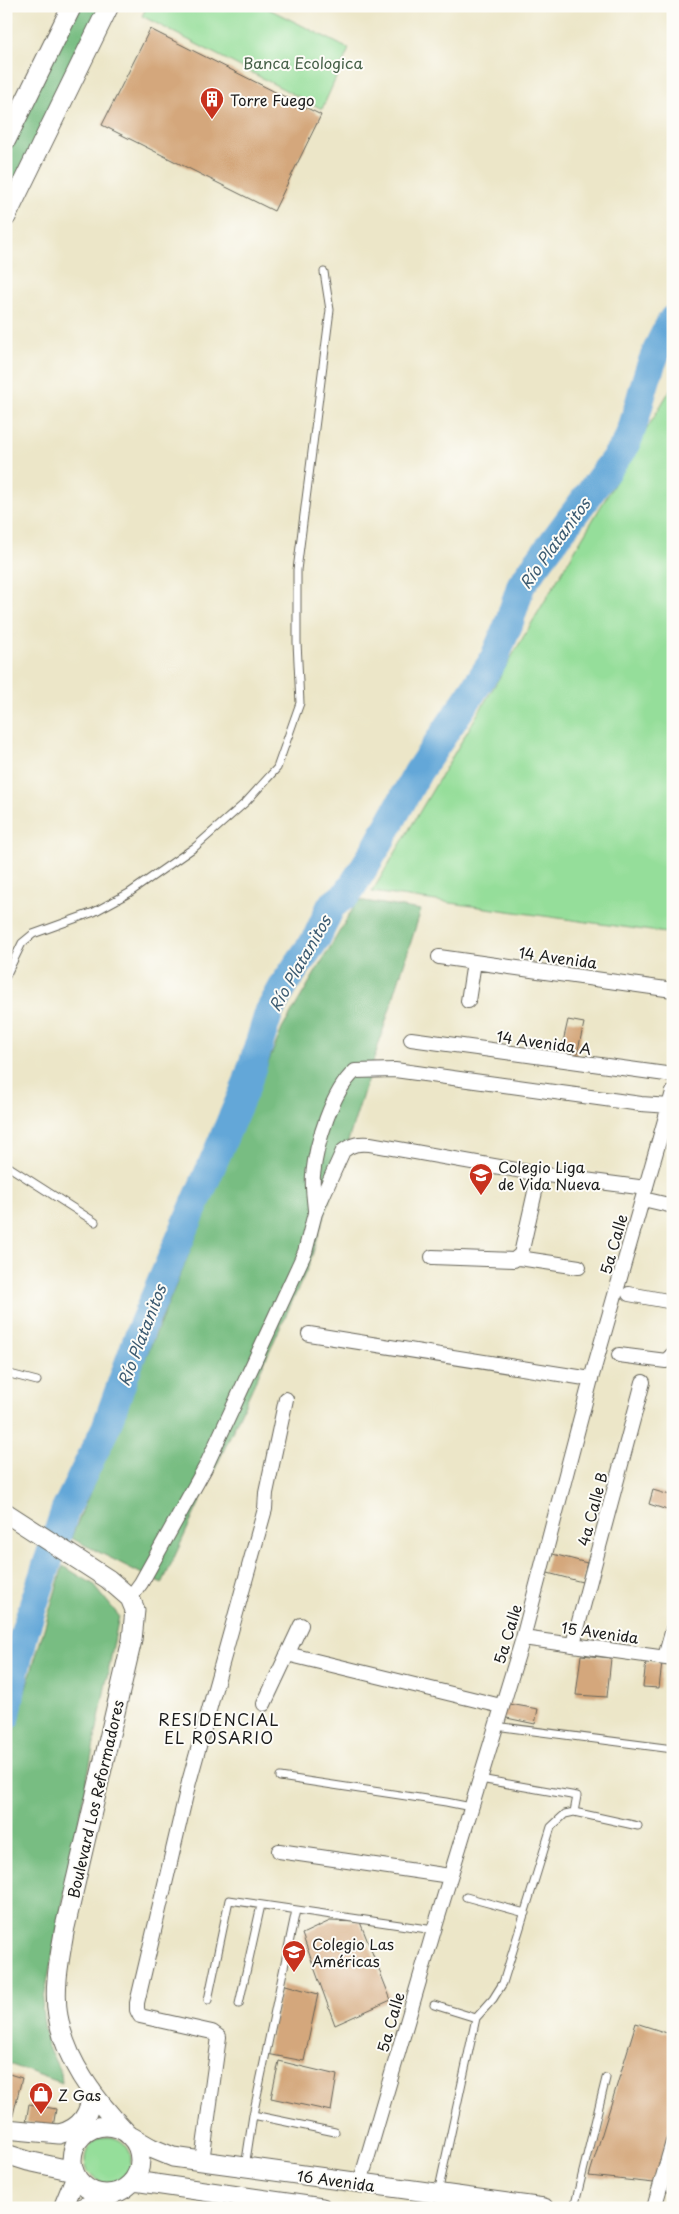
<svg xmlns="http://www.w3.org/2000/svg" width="679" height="2214" font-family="'Playpen Sans',sans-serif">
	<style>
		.green { fill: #95de9a; stroke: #587d5b }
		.forest { fill: #78bd82; stroke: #4a6c4f }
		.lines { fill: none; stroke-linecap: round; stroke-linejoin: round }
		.river { stroke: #63a7d8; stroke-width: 29 }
		.building { fill: #d4a77c }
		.lane-casing { stroke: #656358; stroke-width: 9 }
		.street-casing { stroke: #656358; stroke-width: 16 }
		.secondary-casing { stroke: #656358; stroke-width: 21 }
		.lane { stroke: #fff; stroke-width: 7 }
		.street { stroke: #fff; stroke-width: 14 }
		.secondary { stroke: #fff; stroke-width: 19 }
		.labels { text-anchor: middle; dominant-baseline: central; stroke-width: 4; stroke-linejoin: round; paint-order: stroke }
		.park-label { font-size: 15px; fill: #466048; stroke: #fdfcf7 }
		.poi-label { font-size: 15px; fill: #1c1c1c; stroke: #fdfcf7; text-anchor: start }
		.street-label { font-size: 15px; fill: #1c1c1c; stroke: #fdfcf7 }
		.water-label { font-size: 16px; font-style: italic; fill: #3c5b71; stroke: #fdfcf7 }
		.neighbourhood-label { font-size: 16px; letter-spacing: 1px; fill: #1c1c1c; stroke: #fdfcf7 }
	</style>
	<rect width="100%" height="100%" fill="#fdfcf7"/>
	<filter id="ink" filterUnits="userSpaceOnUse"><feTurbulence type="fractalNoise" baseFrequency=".02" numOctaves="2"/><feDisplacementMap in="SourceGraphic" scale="10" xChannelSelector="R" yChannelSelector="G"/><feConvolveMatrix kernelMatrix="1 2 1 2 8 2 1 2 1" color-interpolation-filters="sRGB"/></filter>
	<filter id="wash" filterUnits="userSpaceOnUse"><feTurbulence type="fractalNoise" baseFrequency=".0096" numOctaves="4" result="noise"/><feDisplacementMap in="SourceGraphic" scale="20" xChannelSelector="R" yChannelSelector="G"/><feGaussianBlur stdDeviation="1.12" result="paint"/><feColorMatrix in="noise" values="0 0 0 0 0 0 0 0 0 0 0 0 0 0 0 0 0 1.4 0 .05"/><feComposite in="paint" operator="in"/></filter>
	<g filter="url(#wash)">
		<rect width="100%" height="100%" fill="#ece6c8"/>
		<path class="green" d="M 147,6 L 263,6 L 349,49 L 322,109 L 142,16 Z
			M 673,385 L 673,934 L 372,892 Z
			M85 2160a23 23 0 1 1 46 0a23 23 0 1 1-46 0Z"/>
		<path class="forest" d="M 75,6 L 106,6 L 6,195 L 6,148 Z
			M 358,900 L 421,910 L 309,1265 L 162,1584 L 71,1538 L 282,1029 Z
			M 63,1566 L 93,1584 L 119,1616 L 42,2009 L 47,2045 L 61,2073 L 62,2083 L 6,2063 L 6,1755 Z"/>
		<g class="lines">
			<path class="river" d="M 6,1717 L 15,1670 L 26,1627 L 65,1511 L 106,1427 L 141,1329 L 246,1086 L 269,1012 L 285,983 L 317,937 L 331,906 L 348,893 L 376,848 L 418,772 L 493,661 L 509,623 L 521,585 L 626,444 C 637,419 641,391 651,365 C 657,349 664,334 673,319"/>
		</g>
		<g id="blocks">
			<path class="building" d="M 150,29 L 321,115 L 274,211 L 102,125 Z
				M 568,1020 L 584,1023 L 576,1059 L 560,1055 Z
				M 653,1490 L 673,1496 L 673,1512 L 649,1504 Z
				M 549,1553 L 587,1563 L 582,1582 L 544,1572 Z
				M 581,1655 L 611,1658 L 607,1697 L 576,1695 Z
				M 646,1662 L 662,1663 L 659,1688 L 643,1687 Z
				M 504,1703 L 538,1709 L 535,1724 L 502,1717 Z
				M 330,1921 L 360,1922 L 391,2000 L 335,2025 L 302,1934 Z
				M 282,1984 L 318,1994 L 304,2061 L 267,2054 Z
				M 636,2023 L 673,2035 L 673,2122 L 654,2183 L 589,2176 Z
				M 279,2061 L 337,2075 L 331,2111 L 271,2098 Z
				M 6,2073 L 22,2078 L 12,2119 L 6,2117 Z
				M 29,2104 L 56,2109 L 53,2127 L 26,2122 Z"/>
		</g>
	</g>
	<g filter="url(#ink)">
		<use href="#blocks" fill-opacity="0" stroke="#656358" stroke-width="1"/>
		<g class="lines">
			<g class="lane-casing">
				<path id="lane" d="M 6,976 L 22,943 L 33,934 L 94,912 L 129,893 L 195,847 L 246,802 L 277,768 L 300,703 L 297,642 L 297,570 L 330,310 L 324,272
					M 6,1165 L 95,1222
					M 6,1373 L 37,1381
					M 495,1726 L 673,1749
					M 280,1777 L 446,1802 L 471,1807
					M 480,1779 L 577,1796 L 574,1812
					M 466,1897 L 525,1913
					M 208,2000 L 229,1900 L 434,1930
					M 239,2004 L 261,1905
					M 434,2005 L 476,2018
					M 253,2115 L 335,2132
					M 245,2167 L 253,2115 L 296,1910
					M 438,2193 L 476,2018 L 493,1999 L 503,1983 L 551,1827 L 565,1814 L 574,1812 L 638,1826
					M 574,2208 L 606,2078"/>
			</g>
			<g class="street-casing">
				<path id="street" d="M 439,957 L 673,990
					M 468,1001 L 474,962
					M 411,1039 L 673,1075
					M 643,1199 L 673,1206
					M 315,1210 C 314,1198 312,1186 313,1175 C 316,1144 332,1091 355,1071 L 395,1070 L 641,1104 L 670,1106
					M 432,1257 L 514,1260 L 521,1254 L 539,1174
					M 519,1258 L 579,1267
					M 629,1294 L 673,1302
					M 309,1334 L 591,1379
					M 619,1355 L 666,1361 L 673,1354
					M 130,1598 L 141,1583 L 205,1468 L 305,1252 L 315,1213 L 343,1151 C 352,1144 359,1143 370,1144 L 539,1174 L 646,1188
					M 523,1638 L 673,1659
					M 573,1644 L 643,1382
					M 287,1654 L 501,1706
					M 665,1657 L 673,1629
					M 264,1704 L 301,1625
					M 279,1851 L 450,1876
					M 202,2161 L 219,2037 L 212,2032 L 140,2016 L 137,2010 L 137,2003 L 189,1782 L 265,1509 L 266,1493 L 286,1399
					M 360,2183 L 434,1930 L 523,1638 L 591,1379 L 673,1092
					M 654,2208 L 673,2142"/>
			</g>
			<g class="secondary-casing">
				<path id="secondary" d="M 6,140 L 72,6
					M 6,217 L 109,6
					M 6,1513 L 108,1579 L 130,1598 L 135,1610 L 132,1640 L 65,1927 C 60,1956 53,1987 58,2016 C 65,2060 95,2100 125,2131
					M72 2160a34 34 0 1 1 68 0a34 34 0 1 1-68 0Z
					M 6,2129 L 59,2134 C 81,2129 92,2112 91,2090
					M 132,2137 L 151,2148 L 173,2157 L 544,2208
					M 6,2154 L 28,2161 L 74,2171
					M 134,2181 L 322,2208
					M 63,2208 L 76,2176
					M 83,2208 L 112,2195"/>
			</g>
			<use href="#lane" class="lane"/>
			<use href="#street" class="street"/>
			<use href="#secondary" class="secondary"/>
		</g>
	</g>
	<defs>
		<g id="building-pin" transform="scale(1.25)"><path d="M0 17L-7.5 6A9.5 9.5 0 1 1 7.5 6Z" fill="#c8321e" stroke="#fdfcf7"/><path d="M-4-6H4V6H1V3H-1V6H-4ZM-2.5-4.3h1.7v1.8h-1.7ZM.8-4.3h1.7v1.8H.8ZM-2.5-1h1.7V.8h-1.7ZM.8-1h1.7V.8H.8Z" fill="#fff"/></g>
		<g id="school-pin" transform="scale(1.25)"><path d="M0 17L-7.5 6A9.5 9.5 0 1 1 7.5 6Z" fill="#c8321e" stroke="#fdfcf7"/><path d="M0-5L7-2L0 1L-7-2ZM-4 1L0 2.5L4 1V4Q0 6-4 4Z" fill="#fff"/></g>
		<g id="shop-pin" transform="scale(1.25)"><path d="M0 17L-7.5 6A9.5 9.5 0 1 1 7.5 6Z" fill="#c8321e" stroke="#fdfcf7"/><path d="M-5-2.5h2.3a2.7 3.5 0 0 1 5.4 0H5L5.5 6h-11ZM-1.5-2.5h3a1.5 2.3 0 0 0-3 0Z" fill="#fff"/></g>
	</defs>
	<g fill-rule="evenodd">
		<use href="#building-pin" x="212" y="99"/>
		<use href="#school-pin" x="481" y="1175"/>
		<use href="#school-pin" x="294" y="1952"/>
		<use href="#shop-pin" x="41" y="2094"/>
	</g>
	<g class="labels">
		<g class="park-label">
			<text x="303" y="62">Banca Ecologica</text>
		</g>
		<g class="poi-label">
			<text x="230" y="99">Torre Fuego</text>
			<text x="498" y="1166">Colegio Liga<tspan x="498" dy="17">de Vida Nueva</tspan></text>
			<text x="312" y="1943">Colegio Las<tspan x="312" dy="17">Américas</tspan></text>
			<text x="58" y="2094">Z Gas</text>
		</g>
		<g class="street-label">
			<text transform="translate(558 957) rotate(8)">14 Avenida</text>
			<text transform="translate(544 1042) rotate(8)">14 Avenida A</text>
			<text transform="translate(613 1244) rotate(-74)">5a Calle</text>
			<text transform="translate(592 1509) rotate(-75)">4a Calle B</text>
			<text transform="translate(600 1632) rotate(8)">15 Avenida</text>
			<text transform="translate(507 1634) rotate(-73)">5a Calle</text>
			<text transform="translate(95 1799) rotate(-77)">Boulevard Los Reformadores</text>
			<text transform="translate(390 2022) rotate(-74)">5a Calle</text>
			<text transform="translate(336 2180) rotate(8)">16 Avenida</text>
		</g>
		<g class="water-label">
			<text transform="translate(554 543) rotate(-54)">Río Platanitos</text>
			<text transform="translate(299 963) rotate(-60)">Río Platanitos</text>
			<text transform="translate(141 1335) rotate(-69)">Río Platanitos</text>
		</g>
		<g class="neighbourhood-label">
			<text x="219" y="1719">RESIDENCIAL<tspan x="219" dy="18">EL ROSARIO</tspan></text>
		</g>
	</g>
	<rect width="679" height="2214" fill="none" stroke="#fdfcf7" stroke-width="25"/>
</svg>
